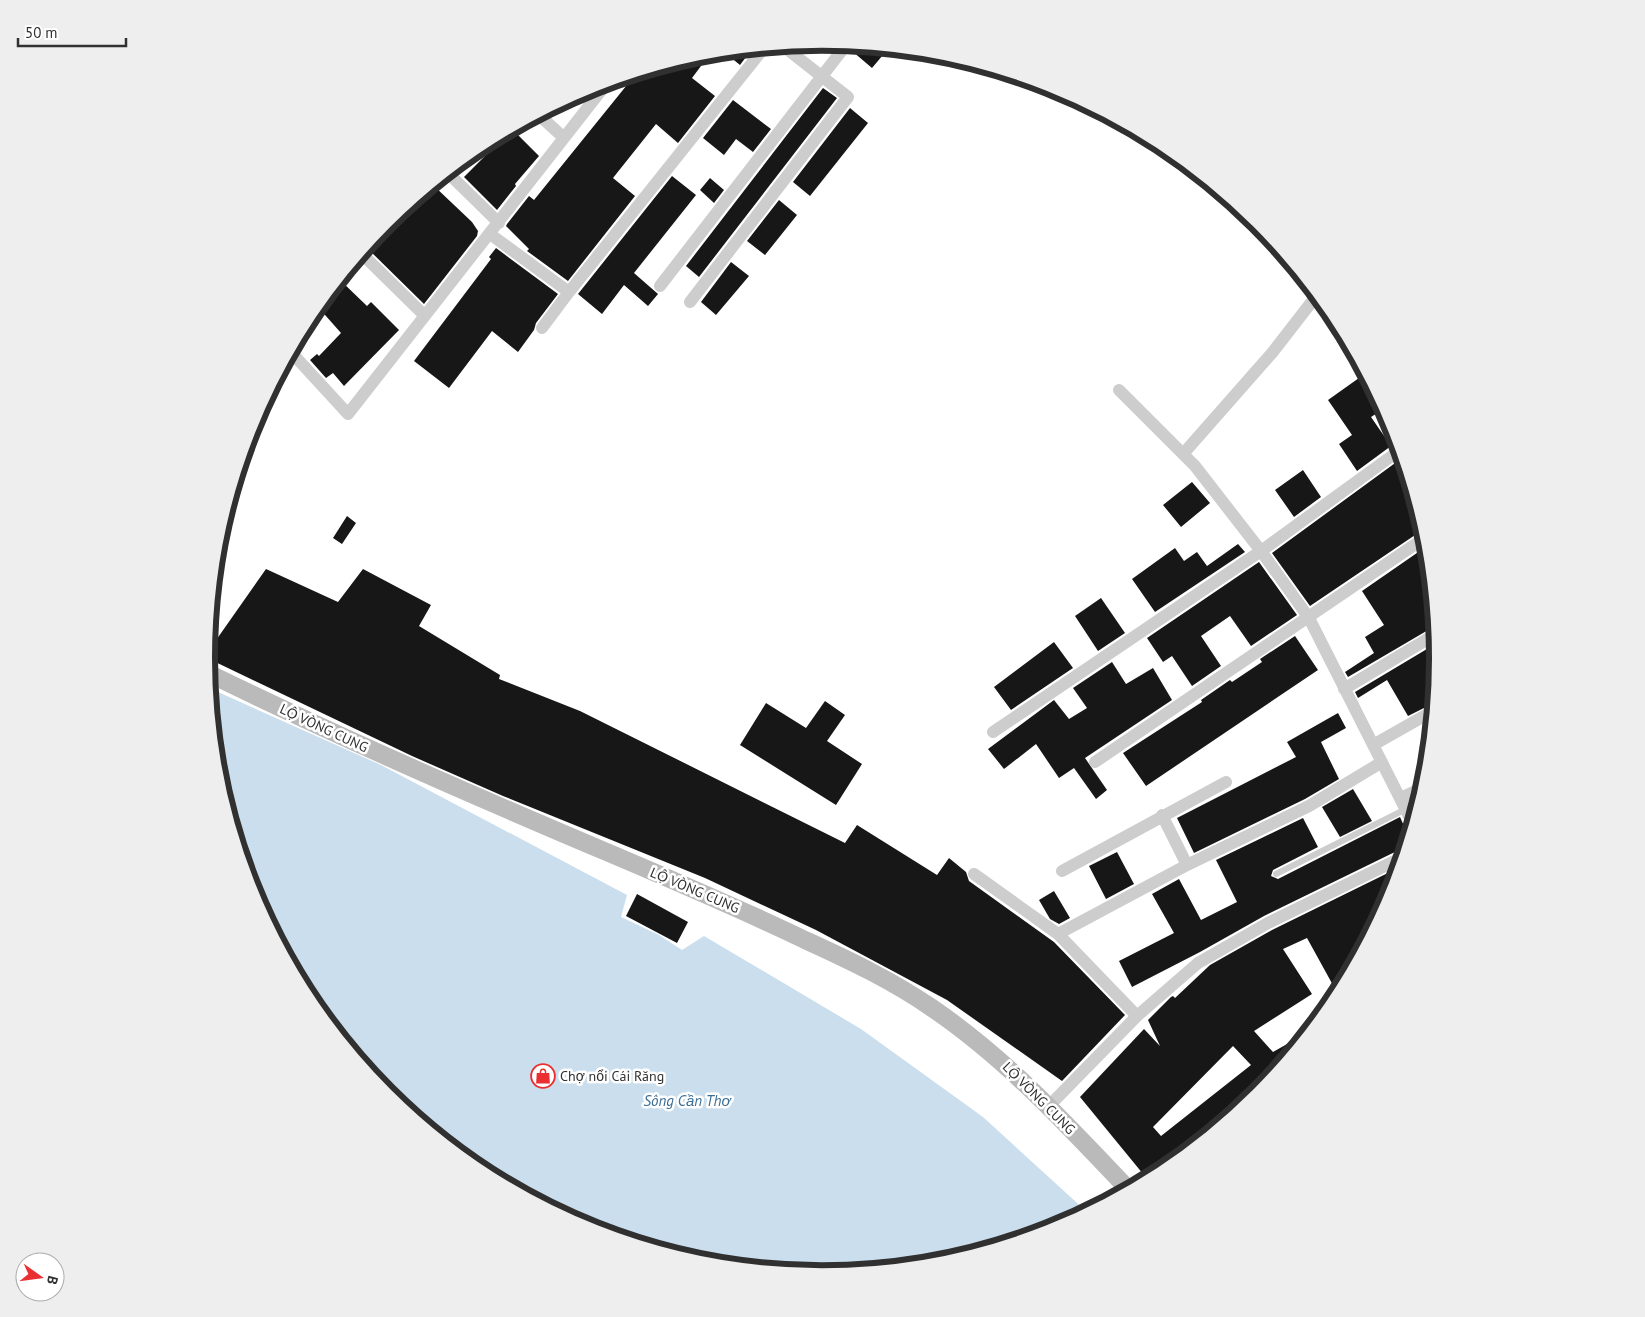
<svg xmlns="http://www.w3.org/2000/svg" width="1645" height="1317" font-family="'PT Sans',sans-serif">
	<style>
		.water { fill: #cadeed }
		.building { fill: #171717; fill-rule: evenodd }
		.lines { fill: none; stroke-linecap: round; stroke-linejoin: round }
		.lane { stroke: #cdcdcd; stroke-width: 6 }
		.street { stroke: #cdcdcd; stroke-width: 12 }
		.secondary { stroke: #bababa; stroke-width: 18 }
		.labels { text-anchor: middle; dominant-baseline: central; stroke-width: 5; stroke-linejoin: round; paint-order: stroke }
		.street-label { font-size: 14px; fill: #303030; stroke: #fff }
		.poi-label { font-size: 14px; fill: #303030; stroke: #fff; text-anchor: start }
		.water-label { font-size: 15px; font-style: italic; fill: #3b6d95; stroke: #fff }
		.rim { fill: none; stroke: #303030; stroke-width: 6 }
	</style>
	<rect width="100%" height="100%" fill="#fff"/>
	<path class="water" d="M 209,688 L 381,765 L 627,895 L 621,917 L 659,935 L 682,950 L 704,936 L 861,1029 L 983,1117 L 1087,1212 L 1058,1228 L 942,1263 L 822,1274 L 702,1263 L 587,1227 L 480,1171 L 387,1094 L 310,1000 L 253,894 L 218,778 Z"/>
	<path class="building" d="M 854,46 L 881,48 L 888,49 L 872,68 L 852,51 Z
		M 752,49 L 740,65 L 724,52 L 748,50 Z
		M 703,54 L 710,54 L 692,78 L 715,96 L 678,143 L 656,124 L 613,178 L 635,196 L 568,281 L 527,251 L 529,249 L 506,226 L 507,224 L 529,196 L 534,200 L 635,75 Z
		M 823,88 L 837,98 L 699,277 L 686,266 Z
		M 733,100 L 771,129 L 753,152 L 736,139 L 724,155 L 703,138 Z
		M 850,108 L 868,123 L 810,196 L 793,182 Z
		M 513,130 L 539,156 L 515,184 L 516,186 L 497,210 L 464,177 L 494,147 L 488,142 Z
		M 672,176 L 696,195 L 634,273 L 658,294 L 648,306 L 624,285 L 602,314 L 578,294 Z
		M 710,178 L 724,190 L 714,203 L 700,190 Z
		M 433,185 L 472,222 L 478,231 L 477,236 L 424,304 L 367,248 L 387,223 Z
		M 779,200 L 797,215 L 765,255 L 747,241 Z
		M 496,248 L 558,294 L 536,323 L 534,330 L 518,352 L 492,331 L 449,388 L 414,361 L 491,259 L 489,257 Z
		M 731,262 L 749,276 L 716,315 L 701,302 Z
		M 340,280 L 367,306 L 371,302 L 399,330 L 344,386 L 333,373 L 326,378 L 310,360 L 317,354 L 319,356 L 341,333 L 318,307 Z
		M 1359,378 L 1382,410 L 1371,417 L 1391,446 L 1357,471 L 1339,444 L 1352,435 L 1328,400 Z
		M 1402,458 L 1424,529 L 1310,606 L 1272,553 Z
		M 1303,470 L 1321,497 L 1294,517 L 1275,490 Z
		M 1192,482 L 1210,503 L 1181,527 L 1163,505 Z
		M 347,516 L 356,523 L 342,544 L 333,538 Z
		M 1238,544 L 1245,552 L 1155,612 L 1132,579 L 1175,548 L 1184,561 L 1197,552 L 1207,566 Z
		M 1427,546 L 1435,626 L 1348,677 L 1345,672 L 1374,653 L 1365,637 L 1384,625 L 1362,591 Z
		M 1259,562 L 1297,615 L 1251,646 L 1230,616 L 1201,636 L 1221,666 L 1192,686 L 1172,656 L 1163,662 L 1147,638 Z
		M 266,569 L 338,602 L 363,569 L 431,605 L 419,626 L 500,675 L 499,679 L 580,711 L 845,843 L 857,825 L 937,875 L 949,858 L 966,872 L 969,881 L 1054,942 L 1125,1015 L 1062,1081 L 947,1000 L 816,930 L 705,878 L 503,796 L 412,756 L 207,658 L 207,653 Z
		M 1101,598 L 1125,633 L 1098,651 L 1075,616 Z
		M 1295,636 L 1318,670 L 1146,786 L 1123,753 L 1202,702 L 1201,700 L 1230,680 L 1232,682 L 1262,662 L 1260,659 Z
		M 1054,642 L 1073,668 L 1011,710 L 994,687 Z
		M 1437,643 L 1438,659 L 1434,703 L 1408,716 L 1387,680 L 1358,698 L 1355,692 Z
		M 1112,662 L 1126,684 L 1153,668 L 1172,700 L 1085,758 L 1107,790 L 1096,799 L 1074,768 L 1059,778 L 1036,744 L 1004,769 L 988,749 L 1054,700 L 1069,719 L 1087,708 L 1073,688 Z
		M 825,701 L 845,715 L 827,741 L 862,764 L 836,805 L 740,745 L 766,703 L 806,728 Z
		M 1338,713 L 1346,728 L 1321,742 L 1339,779 L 1305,799 L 1194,853 L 1177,818 L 1296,757 L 1287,742 Z
		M 1353,789 L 1372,821 L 1340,837 L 1322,807 Z
		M 1400,817 L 1409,837 L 1405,849 L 1399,850 L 1264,916 L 1200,952 L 1132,987 L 1119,961 L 1174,933 L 1152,894 L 1179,879 L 1201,920 L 1237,902 L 1216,860 L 1303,818 L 1318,847 L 1273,870 L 1271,876 L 1278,879 Z
		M 1117,852 L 1134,884 L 1106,899 L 1089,866 Z
		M 1394,870 L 1397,876 L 1392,894 L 1346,980 L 1334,987 L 1307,938 L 1283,949 L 1312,994 L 1254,1031 L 1273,1052 L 1310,1031 L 1258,1094 L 1164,1171 L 1148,1180 L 1080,1097 L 1144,1029 L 1160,1046 L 1148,1020 L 1171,997 L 1173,996 L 1175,998 L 1210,965 L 1272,930 ZM 1233,1046 L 1251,1065 L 1161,1136 L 1153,1127 Z
		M 1054,891 L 1070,918 L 1059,924 L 1050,919 L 1039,900 Z
		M 637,894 L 688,922 L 677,943 L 626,916 Z"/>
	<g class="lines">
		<path class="lane" d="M 1276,874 L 1406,809"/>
		<path class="street" d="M 539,115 L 563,137
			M 448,173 L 499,223
			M 490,234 L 569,292
			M 362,254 L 424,315
			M 660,286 L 846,45
			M 690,302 L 848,97 L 783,46
			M 542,328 L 569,292 L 764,48
			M 291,352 L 348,414 L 607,83
			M 1119,390 L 1195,466 L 1261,551 L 1309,618 L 1413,824
			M 1183,454 L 1272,353 L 1317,295
			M 1344,689 L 1436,634
			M 993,732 L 1261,551 L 1400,450
			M 1373,745 L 1433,711
			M 1095,762 L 1426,537
			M 1401,798 L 1424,787
			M 1162,815 L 1187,865
			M 1062,871 L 1226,782
			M 974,874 L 1058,934 L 1137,1016
			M 1058,934 L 1187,865 L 1309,806 L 1382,762
			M 1049,1106 L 1137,1016 L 1198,963 L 1268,923 L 1403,857"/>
		<path class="secondary" d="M 208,673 C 340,738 474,796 609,853 C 675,881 741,909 805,940 C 849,960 893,981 932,1008 C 1007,1059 1067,1125 1129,1190"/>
	</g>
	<defs>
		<g id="shop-ring" transform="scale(1.25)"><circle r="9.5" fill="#fff" stroke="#ea2f32" stroke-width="1.5"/><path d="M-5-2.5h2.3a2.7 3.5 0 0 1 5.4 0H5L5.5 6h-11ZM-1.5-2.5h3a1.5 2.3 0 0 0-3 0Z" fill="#ea2f32"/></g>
	</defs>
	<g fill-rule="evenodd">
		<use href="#shop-ring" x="543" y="1076"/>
	</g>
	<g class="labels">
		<g class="street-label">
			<text transform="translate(324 728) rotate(25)">LỘ VÒNG CUNG</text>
			<text transform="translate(695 890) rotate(23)">LỘ VÒNG CUNG</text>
			<text transform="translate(1039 1098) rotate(45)">LỘ VÒNG CUNG</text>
		</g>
		<g class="poi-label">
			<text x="560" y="1076">Chợ nổi Cái Răng</text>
		</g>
		<g class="water-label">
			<text x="687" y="1100">Sông Cần Thơ</text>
		</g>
	</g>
	<path d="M0 0H1645V1317H0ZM215 658a607 607 0 1 1 1214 0a607 607 0 1 1-1214 0Z" fill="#eee" fill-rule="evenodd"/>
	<path class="rim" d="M215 658a607 607 0 1 1 1214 0a607 607 0 1 1-1214 0Z"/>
	<g transform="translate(40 1277) rotate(104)"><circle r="24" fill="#ffffff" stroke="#acacac"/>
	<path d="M0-4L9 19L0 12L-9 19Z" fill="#ea2f32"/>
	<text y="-8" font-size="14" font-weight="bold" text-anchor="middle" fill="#303030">B</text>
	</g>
	<path d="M18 38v8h108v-8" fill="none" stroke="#303030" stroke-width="2.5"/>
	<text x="25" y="38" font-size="15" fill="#303030" stroke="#ffffff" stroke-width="4" paint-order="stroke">50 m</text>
</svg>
